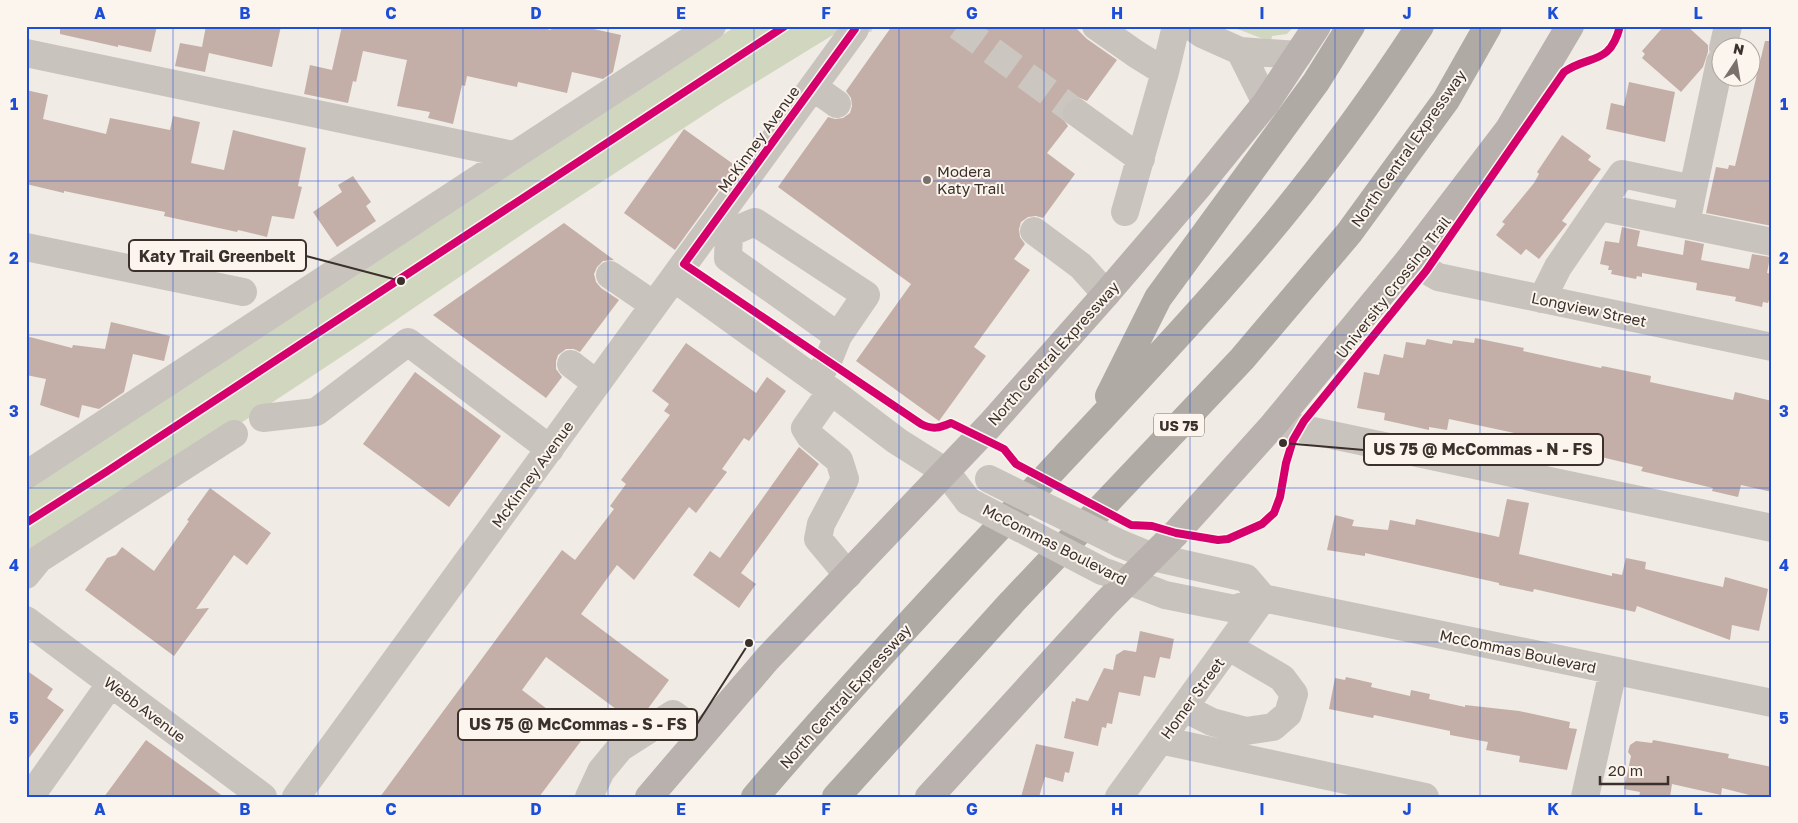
<svg xmlns="http://www.w3.org/2000/svg" width="1798" height="823" font-family="'Golos Text',sans-serif">
	<style>
		.green { fill: #d1d6bf }
		.building { fill: #c3afa7 }
		.lines { fill: none; stroke-linecap: round; stroke-linejoin: round }
		.minor-tunnel { stroke: #ccc6c0; stroke-width: 28; stroke-dasharray: 28 14; stroke-linecap: butt }
		.minor { stroke: #c9c3be; stroke-width: 28 }
		.major { stroke: #b8b1ad; stroke-width: 28 }
		.highway { stroke: #afaaa4; stroke-width: 28 }
		.minor-bridge { stroke: #c9c3be; stroke-width: 28 }
		.cycleway-casing { stroke: #fbf5ee; stroke-width: 11 }
		.cycleway { stroke: #d6006c; stroke-width: 8 }
		.grid { fill: none; stroke: #1d4ed8; stroke-width: 1; stroke-opacity: 0.55 }
		.poi-dot { fill: #7a716c; stroke: #fbf5ee; stroke-width: 2 }
		.labels { text-anchor: middle; dominant-baseline: central; stroke-width: 4; stroke-linejoin: round; paint-order: stroke }
		.shield { fill: #fbf5ee; stroke: #756b66; stroke-width: 1 }
		.shield-label { font-size: 14px; font-weight: bold; fill: #3b302b }
		.street-label { font-size: 15px; fill: #3b302b; stroke: #fbf5ee }
		.poi-label { font-size: 15px; fill: #3b302b; stroke: #fbf5ee; text-anchor: start }
		.leader { fill: none; stroke: #3b302b; stroke-width: 2 }
		.callout-dot { fill: #3b302b; stroke: #fbf5ee; stroke-width: 2 }
		.callout { fill: #fbf5ee; stroke: #3b302b; stroke-width: 2 }
		.callout-label { font-size: 16px; text-anchor: middle; font-weight: bold; fill: #3b302b }
		.neatline { fill: none; stroke: #1d4ed8; stroke-width: 2 }
		.grid-label { font-size: 16px; text-anchor: middle; font-weight: bold; fill: #1d4ed8 }
	</style>
	<rect width="100%" height="100%" fill="#f0ebe5"/>
	<path class="green" d="M 736,26 L 874,26 L 871,32 L 841,30 L 722,103 L 539,223 L 368,339 L 173,468 L 26,562 L 26,488 L 487,190 Z
		M 1230,26 L 1294,26 L 1287,34 L 1272,36 L 1271,42 Z"/>
	<path class="building" d="M 60,26 L 157,26 L 151,52 L 118,45 L 118,47 L 60,34 Z
		M 206,26 L 281,26 L 272,67 L 209,53 L 205,72 L 175,66 L 180,43 L 202,47 Z
		M 342,26 L 534,26 L 551,30 L 552,26 L 580,26 L 621,35 L 613,72 L 603,79 L 572,72 L 567,93 L 518,82 L 517,87 L 467,76 L 465,86 L 462,85 L 453,124 L 428,118 L 430,112 L 397,106 L 407,60 L 363,51 L 356,82 L 353,81 L 348,103 L 304,94 L 310,65 L 332,70 Z
		M 892,26 L 1074,26 L 1087,39 L 1117,60 L 1087,101 L 1078,97 L 1070,99 L 1064,104 L 1061,112 L 1063,119 L 1068,126 L 1047,153 L 1075,174 L 1043,218 L 1036,216 L 1028,217 L 1021,222 L 1019,229 L 1020,237 L 1025,244 L 1014,259 L 1030,270 L 974,347 L 986,356 L 939,421 L 856,361 L 911,284 L 778,187 L 828,117 L 835,119 L 843,118 L 850,113 L 852,106 L 851,98 L 846,91 Z
		M 1664,26 L 1687,26 L 1708,45 L 1708,52 L 1703,67 L 1681,92 L 1642,58 L 1645,54 L 1642,51 Z
		M 1765,41 L 1772,41 L 1772,226 L 1706,213 L 1716,167 L 1728,169 L 1729,165 L 1735,166 Z
		M 1629,82 L 1675,92 L 1665,142 L 1606,129 L 1611,103 L 1624,106 Z
		M 26,90 L 48,95 L 43,119 L 106,134 L 110,118 L 170,130 L 173,116 L 200,122 L 191,163 L 224,170 L 233,130 L 306,148 L 298,186 L 302,187 L 294,219 L 272,216 L 267,237 L 238,230 L 237,232 L 164,216 L 165,212 L 64,191 L 64,193 L 26,184 Z
		M 684,129 L 736,166 L 675,250 L 624,213 Z
		M 1562,135 L 1591,156 L 1588,160 L 1601,169 L 1562,221 L 1567,224 L 1539,259 L 1526,249 L 1521,255 L 1496,235 L 1505,224 L 1502,222 L 1534,183 L 1539,174 L 1537,172 Z
		M 353,176 L 371,202 L 366,206 L 376,221 L 337,247 L 313,212 L 342,192 L 338,185 Z
		M 564,223 L 614,260 L 603,261 L 597,267 L 594,274 L 596,282 L 601,288 L 619,300 L 580,352 L 574,349 L 566,349 L 558,355 L 556,361 L 556,369 L 562,377 L 546,398 L 433,315 Z
		M 1622,227 L 1640,231 L 1637,246 L 1683,255 L 1685,240 L 1704,244 L 1701,260 L 1749,269 L 1752,254 L 1770,257 L 1767,273 L 1772,274 L 1772,300 L 1769,300 L 1768,303 L 1763,302 L 1762,307 L 1735,301 L 1736,297 L 1696,290 L 1697,283 L 1642,273 L 1642,277 L 1637,276 L 1636,279 L 1611,274 L 1612,270 L 1608,270 L 1609,266 L 1600,264 L 1605,241 L 1619,243 Z
		M 111,322 L 170,336 L 164,361 L 133,354 L 124,392 L 99,409 L 82,405 L 79,418 L 40,405 L 46,379 L 26,375 L 26,336 L 72,348 L 73,345 L 105,349 Z
		M 1475,338 L 1524,348 L 1523,351 L 1601,368 L 1602,366 L 1651,376 L 1650,382 L 1733,400 L 1735,392 L 1772,401 L 1772,492 L 1741,485 L 1738,497 L 1712,491 L 1713,488 L 1641,471 L 1643,467 L 1518,437 L 1519,434 L 1449,419 L 1447,430 L 1429,427 L 1429,430 L 1384,420 L 1385,413 L 1357,408 L 1364,372 L 1379,375 L 1384,354 L 1403,358 L 1406,342 L 1425,345 L 1427,339 L 1452,344 L 1453,340 L 1474,343 Z
		M 686,343 L 756,393 L 767,377 L 786,391 L 749,441 L 744,438 L 722,469 L 727,472 L 696,513 L 689,507 L 634,580 L 617,565 L 581,614 L 669,680 L 644,714 L 641,716 L 630,708 L 624,715 L 546,657 L 522,690 L 584,737 L 539,797 L 380,797 L 562,550 L 575,560 L 614,509 L 610,506 L 626,484 L 621,480 L 670,415 L 664,411 L 669,404 L 652,391 Z
		M 415,372 L 501,436 L 449,507 L 363,444 Z
		M 799,447 L 819,464 L 741,573 L 756,584 L 739,608 L 693,575 L 710,551 L 720,558 Z
		M 210,488 L 271,533 L 247,565 L 234,555 L 196,609 L 209,608 L 174,656 L 85,590 L 107,558 L 116,555 L 122,547 L 154,571 L 189,521 L 187,520 Z
		M 1507,499 L 1529,503 L 1519,554 L 1612,576 L 1612,573 L 1622,575 L 1626,558 L 1646,562 L 1645,569 L 1723,587 L 1725,577 L 1768,589 L 1759,631 L 1732,625 L 1730,640 L 1637,606 L 1635,612 L 1534,589 L 1533,592 L 1499,585 L 1499,583 L 1365,553 L 1365,556 L 1327,550 L 1335,515 L 1354,520 L 1352,526 L 1388,530 L 1390,520 L 1415,525 L 1416,519 L 1499,537 Z
		M 1140,631 L 1174,639 L 1170,659 L 1160,657 L 1155,678 L 1144,676 L 1140,696 L 1119,692 L 1112,724 L 1107,723 L 1106,728 L 1102,727 L 1098,746 L 1064,738 L 1072,701 L 1075,702 L 1076,698 L 1088,701 L 1104,668 L 1113,670 L 1116,655 L 1124,650 L 1136,652 Z
		M 26,670 L 53,689 L 47,698 L 64,710 L 26,762 Z
		M 1346,677 L 1372,683 L 1371,687 L 1410,696 L 1411,690 L 1430,694 L 1429,699 L 1465,707 L 1465,705 L 1519,711 L 1570,722 L 1569,728 L 1577,729 L 1567,770 L 1519,762 L 1520,756 L 1486,750 L 1488,742 L 1450,735 L 1450,731 L 1374,715 L 1373,718 L 1329,709 L 1335,678 L 1345,680 Z
		M 146,740 L 224,797 L 104,797 Z
		M 1653,740 L 1729,754 L 1728,758 L 1772,767 L 1772,797 L 1757,797 L 1722,788 L 1721,795 L 1672,784 L 1670,797 L 1639,797 L 1640,792 L 1624,789 L 1631,756 L 1628,752 L 1630,745 L 1636,741 L 1652,743 Z
		M 1036,744 L 1074,752 L 1069,773 L 1065,772 L 1063,782 L 1045,777 L 1039,797 L 1021,797 Z"/>
	<g class="lines">
		<path class="minor-tunnel" d="M 958,26 L 1077,113"/>
		<path class="minor" d="M 1096,26 L 1136,54 L 1165,72
			M 1191,26 L 1202,34 L 1240,51 L 1298,55
			M 1723,48 L 1728,26
			M 1240,51 L 1266,103
			M 26,53 L 513,155
			M 813,87 L 837,104
			M 1077,113 L 1141,159
			M 1693,189 L 1720,62
			M 1600,207 L 1772,242
			M 1125,212 L 1165,72 L 1176,26
			M 715,222 L 729,233 L 728,258 L 838,336 L 828,361 L 816,380
			M 1034,231 L 1081,266 L 1106,294
			M 729,233 L 755,222 L 866,295 L 838,336
			M 26,247 L 243,292
			M 1409,260 L 1438,277 L 1772,347
			M 610,275 L 654,305
			M 674,278 L 831,391 L 897,441 L 946,472 L 968,501
			M 1542,299 L 1558,267 L 1622,174 L 1693,189 L 1686,224
			M 571,364 L 597,384
			M 831,391 L 805,428 L 810,436 L 839,460 L 845,479 L 821,524 L 818,539 L 848,575
			M 263,418 L 316,412 L 408,342 L 550,449
			M 1275,423 L 1772,528
			M 26,475 L 712,26
			M 1121,544 L 1153,557 L 1246,578 L 1263,598
			M 1108,573 L 1165,595 L 1235,609 L 1263,598 L 1772,703
			M 26,575 L 39,559 L 234,434
			M 26,620 L 263,797
			M 1184,708 L 1212,722 L 1246,731 L 1273,727 L 1288,714 L 1294,694 L 1282,678 L 1229,647
			M 1160,740 L 1425,797
			M 30,797 L 111,683
			M 296,797 L 855,29
			M 589,797 L 601,771 L 620,748 L 673,714 L 701,735
			M 1119,797 L 1263,598
			M 1585,797 L 1613,671"/>
		<path class="major" d="M 649,797 L 768,658 L 990,425 L 1106,294 L 1197,188 L 1266,103 L 1317,26
			M 929,797 L 1106,603 L 1176,533 L 1275,423 L 1409,260 L 1509,129 L 1570,26"/>
		<path class="highway" d="M 1109,396 L 1158,298 L 1316,82 L 1351,26
			M 755,797 C 854,681 958,571 1062,460 C 1120,398 1179,336 1235,271 C 1303,194 1364,112 1420,26
			M 836,797 L 1012,602 L 1242,359 L 1349,233 L 1446,100 L 1488,26"/>
		<path class="minor-bridge" d="M 989,479 L 1121,544
			M 968,501 L 1102,571"/>
		<g class="cycleway-casing">
			<path id="cycleway" d="M 855,26 L 855,29 L 684,264 L 921,424 C 933,430 939,428 951,423 L 1004,449 L 1016,464 L 1131,525 L 1152,526 L 1176,533 L 1218,540 L 1228,539 L 1262,524 L 1274,513 L 1280,497 L 1286,463 L 1293,440 L 1304,421 L 1426,271 L 1564,72 C 1590,54 1610,66 1620,26
				M 26,523 L 106,472 L 785,26"/>
		</g>
		<use href="#cycleway" class="cycleway"/>
	</g>
	<path class="grid" d="M 173,26 L 173,797M 318,26 L 318,797M 463,26 L 463,797M 608,26 L 608,797M 754,26 L 754,797M 899,26 L 899,797M 1044,26 L 1044,797M 1190,26 L 1190,797M 1335,26 L 1335,797M 1480,26 L 1480,797M 1625,26 L 1625,797M 26,181 L 1772,181M 26,335 L 1772,335M 26,488 L 1772,488M 26,642 L 1772,642"/>
	<circle class="poi-dot" cx="927" cy="180" r="5"/>
	<g class="labels">
		<rect class="shield" x="1154" y="413.5" width="50" height="23" rx="4"/>
		<g class="shield-label">
			<text x="1179" y="425">US 75</text>
		</g>
		<g class="street-label">
			<text transform="translate(758 139) rotate(-54)">McKinney Avenue</text>
			<text transform="translate(1408 148) rotate(-55)">North Central Expressway</text>
			<text transform="translate(1393 287) rotate(-52)">University Crossing Trail</text>
			<text transform="translate(1589 309) rotate(12)">Longview Street</text>
			<text transform="translate(1053 353) rotate(-48)">North Central Expressway</text>
			<text transform="translate(532 474) rotate(-54)">McKinney Avenue</text>
			<text transform="translate(1055 544) rotate(27)">McCommas Boulevard</text>
			<text transform="translate(1518 651) rotate(12)">McCommas Boulevard</text>
			<text transform="translate(845 696) rotate(-48)">North Central Expressway</text>
			<text transform="translate(1192 698) rotate(-54)">Homer Street</text>
			<text transform="translate(145 709) rotate(37)">Webb Avenue</text>
		</g>
		<g class="poi-label">
			<text x="937" y="171">Modera<tspan x="937" dy="17">Katy Trail</tspan></text>
		</g>
	</g>
	<path class="leader" d="M401 281L306 256M1283 443L1364 450M749 643L697 724"/>
	<g class="callout-dot">
		<circle cx="401" cy="281" r="5"/>
		<circle cx="1283" cy="443" r="5"/>
		<circle cx="749" cy="643" r="5"/>
	</g>
	<g class="callout">
		<rect x="129" y="240" width="177" height="31" rx="5"/>
		<rect x="1364" y="434" width="239" height="31" rx="5"/>
		<rect x="458" y="709" width="239" height="31" rx="5"/>
	</g>
	<g class="callout-label">
		<text x="217" y="262">Katy Trail Greenbelt</text>
		<text x="1483" y="455">US 75 @ McCommas - N - FS</text>
		<text x="578" y="730">US 75 @ McCommas - S - FS</text>
	</g>
	<rect width="1798" height="823" fill="none" stroke="#fbf5ee" stroke-width="55"/>
	<g transform="translate(1736 62) rotate(12)"><circle r="24" fill="#fbf5ee" stroke="#aea6a0"/>
	<path d="M0-4L9 19L0 12L-9 19Z" fill="#7a716c"/>
	<text y="-8" font-size="14" font-weight="bold" text-anchor="middle" fill="#3b302b">N</text>
	</g>
	<path d="M1600 776v8h68v-8" fill="none" stroke="#3b302b" stroke-width="2.5"/>
	<text x="1608" y="776" font-size="15" fill="#3b302b" stroke="#fbf5ee" stroke-width="4" paint-order="stroke">20 m</text>
	<rect x="28" y="28" width="1742" height="768" class="neatline"/>
	<g class="grid-label">
		<text x="100" y="19">A</text>
		<text x="245" y="19">B</text>
		<text x="391" y="19">C</text>
		<text x="536" y="19">D</text>
		<text x="681" y="19">E</text>
		<text x="826" y="19">F</text>
		<text x="972" y="19">G</text>
		<text x="1117" y="19">H</text>
		<text x="1262" y="19">I</text>
		<text x="1407" y="19">J</text>
		<text x="1553" y="19">K</text>
		<text x="1698" y="19">L</text>
		<text x="14" y="110">1</text>
		<text x="1784" y="110">1</text>
		<text x="14" y="264">2</text>
		<text x="1784" y="264">2</text>
		<text x="14" y="417">3</text>
		<text x="1784" y="417">3</text>
		<text x="14" y="571">4</text>
		<text x="1784" y="571">4</text>
		<text x="14" y="724">5</text>
		<text x="1784" y="724">5</text>
		<text x="100" y="815">A</text>
		<text x="245" y="815">B</text>
		<text x="391" y="815">C</text>
		<text x="536" y="815">D</text>
		<text x="681" y="815">E</text>
		<text x="826" y="815">F</text>
		<text x="972" y="815">G</text>
		<text x="1117" y="815">H</text>
		<text x="1262" y="815">I</text>
		<text x="1407" y="815">J</text>
		<text x="1553" y="815">K</text>
		<text x="1698" y="815">L</text>
	</g>
</svg>
